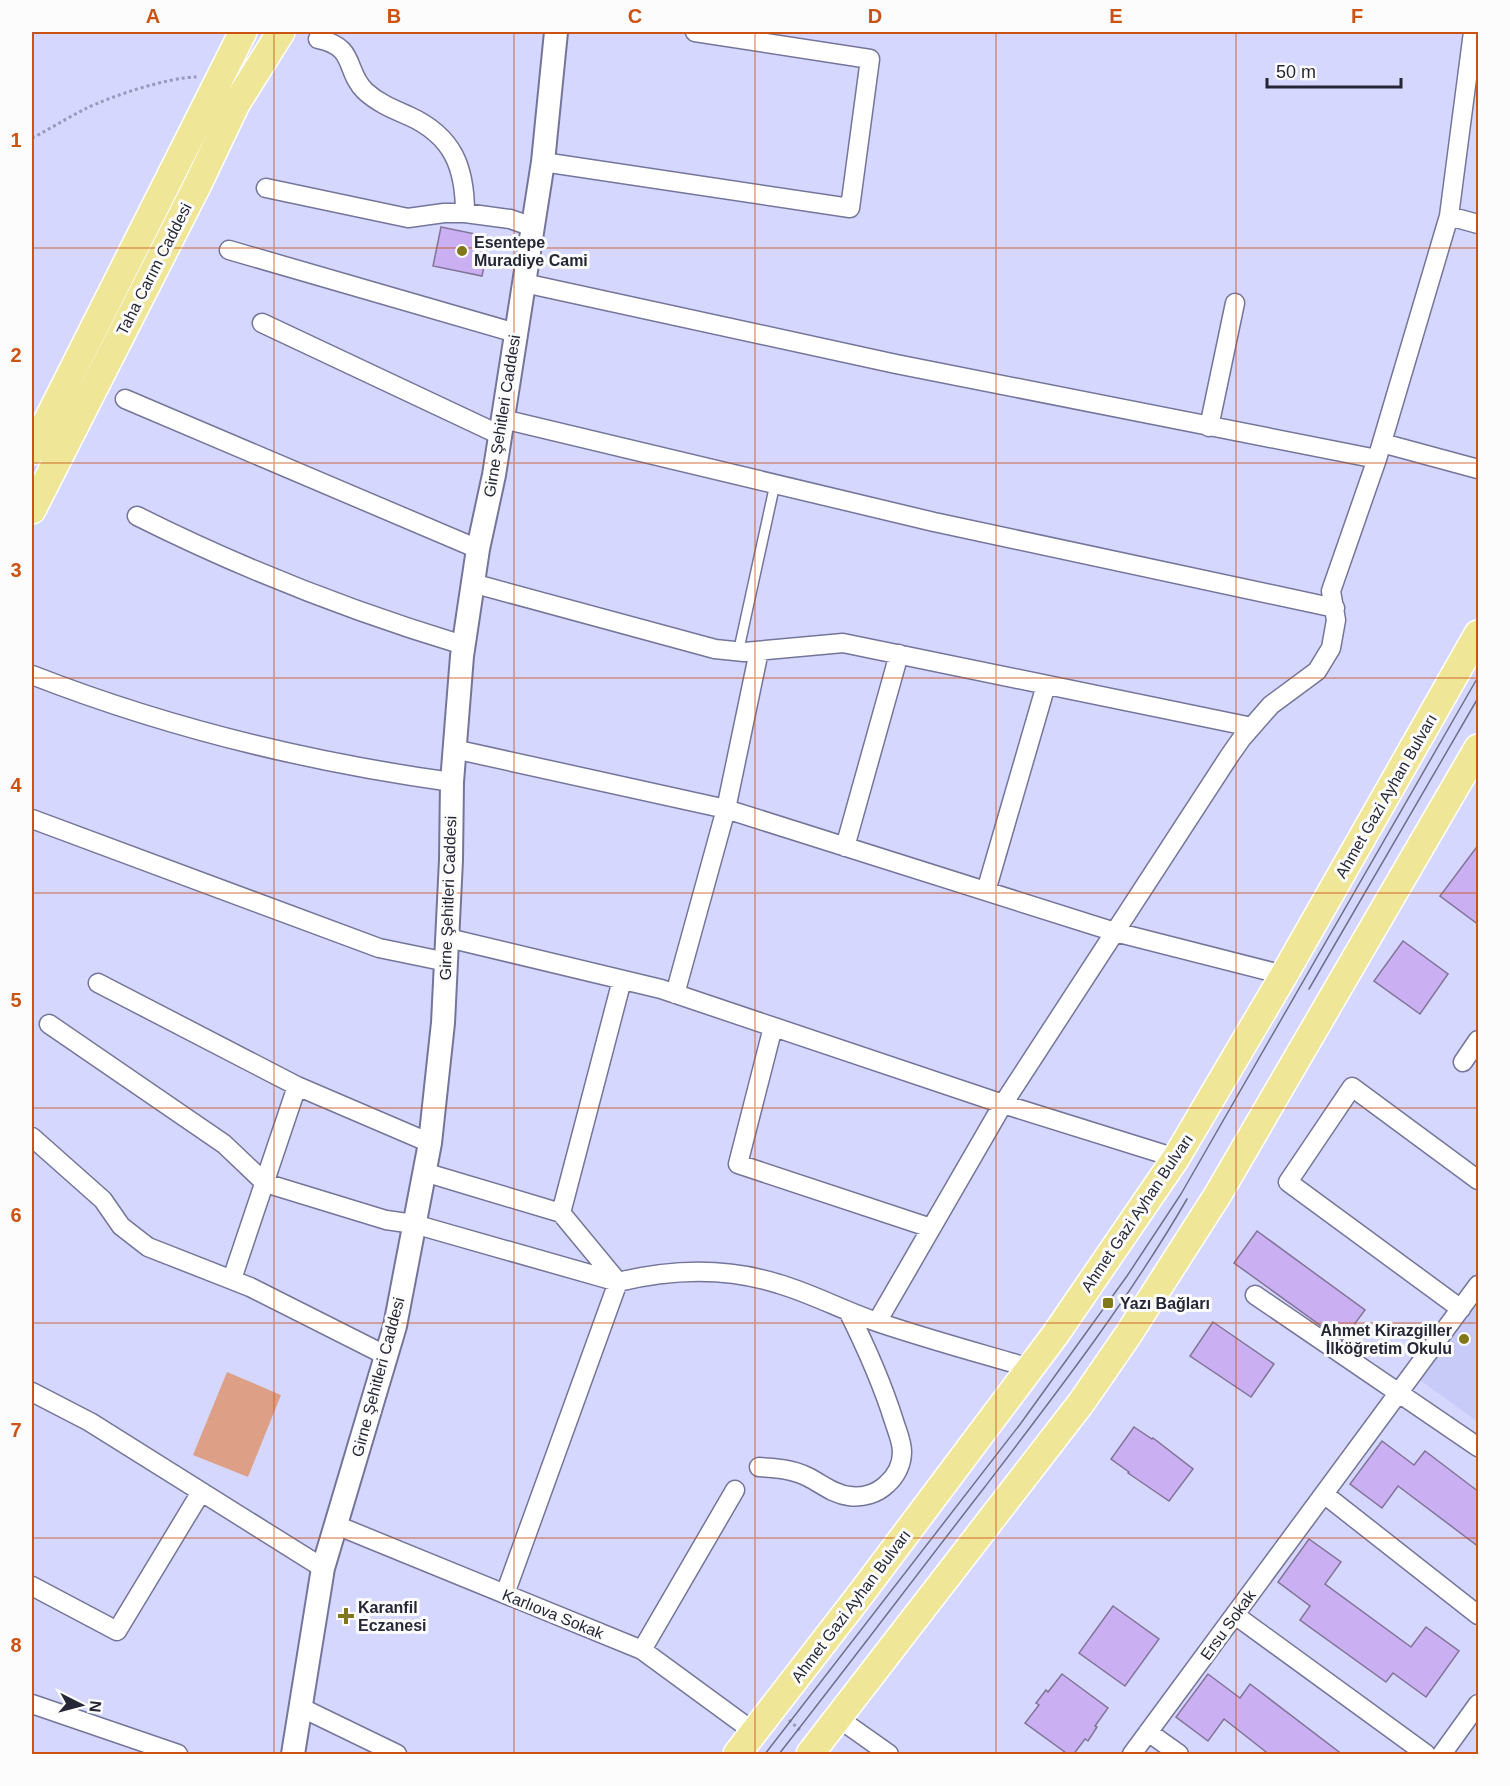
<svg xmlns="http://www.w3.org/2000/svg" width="1510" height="1786" font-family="Helvetica,sans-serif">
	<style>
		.built { fill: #c8cbf8 }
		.green { fill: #dda087 }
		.building { fill: #caaff3; stroke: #827497; stroke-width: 1.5 }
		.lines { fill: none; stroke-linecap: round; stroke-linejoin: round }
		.service-casing { stroke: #747599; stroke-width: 12 }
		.minor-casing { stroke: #747599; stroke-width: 21 }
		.tertiary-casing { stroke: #747599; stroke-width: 26 }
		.primary-casing { stroke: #fff; stroke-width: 30 }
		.path { stroke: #989ab9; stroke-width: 3; stroke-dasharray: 3 3; stroke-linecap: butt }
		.service { stroke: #fff; stroke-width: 9 }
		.minor { stroke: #fff; stroke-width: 18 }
		.tertiary { stroke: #fff; stroke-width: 22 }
		.primary { stroke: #efe698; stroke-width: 27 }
		.tram { stroke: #6e7089; stroke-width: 1.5 }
		.grid { fill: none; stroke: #cb5212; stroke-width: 1.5; stroke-opacity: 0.55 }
		.poi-dot { fill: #81771b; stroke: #fcfcfc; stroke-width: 2 }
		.labels { text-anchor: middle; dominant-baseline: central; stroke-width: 6; stroke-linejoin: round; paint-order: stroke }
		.poi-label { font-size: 16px; font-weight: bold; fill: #262736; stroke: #fcfcfc; text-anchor: start }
		.street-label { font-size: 16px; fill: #262736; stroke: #fcfcfc }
		.neatline { fill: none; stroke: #cb5212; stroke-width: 2 }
		.grid-label { font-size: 20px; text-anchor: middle; font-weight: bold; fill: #cb5212 }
	</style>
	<rect width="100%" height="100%" fill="#d5d7ff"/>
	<path class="built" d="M 1478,1298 L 1478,1422 L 1420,1380 Z"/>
	<path class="green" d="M 227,1372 L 281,1395 L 248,1477 L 193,1455 Z"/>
	<path class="building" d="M 441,227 L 490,237 L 482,276 L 433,266 Z
		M 1479,844 L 1479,925 L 1440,896 Z
		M 1403,941 L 1448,974 L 1420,1014 L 1374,981 Z
		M 1257,1231 L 1365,1310 L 1342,1341 L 1234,1263 Z
		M 1213,1322 L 1274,1364 L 1251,1397 L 1190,1356 Z
		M 1134,1427 L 1152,1439 L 1153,1438 L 1193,1469 L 1169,1501 L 1128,1473 L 1129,1472 L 1111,1459 Z
		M 1382,1441 L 1414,1465 L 1425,1451 L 1479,1492 L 1479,1547 L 1398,1486 L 1382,1508 L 1350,1484 Z
		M 1309,1539 L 1341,1562 L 1325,1584 L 1411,1647 L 1426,1627 L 1459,1651 L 1426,1697 L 1393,1673 L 1386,1682 L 1300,1620 L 1310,1606 L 1278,1582 Z
		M 1113,1606 L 1159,1639 L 1125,1686 L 1079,1653 Z
		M 1062,1674 L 1108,1708 L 1095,1726 L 1097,1727 L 1088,1741 L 1085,1739 L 1073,1755 L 1069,1755 L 1025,1723 L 1039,1705 L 1036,1703 L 1046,1690 L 1048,1692 Z
		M 1208,1674 L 1240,1698 L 1250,1684 L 1343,1755 L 1270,1755 L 1224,1719 L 1208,1741 L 1176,1717 Z"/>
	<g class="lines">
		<g class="service-casing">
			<path id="service" d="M 744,652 L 740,644 L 775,484"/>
		</g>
		<g class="minor-casing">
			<path id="minor" d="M 318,39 C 357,47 344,70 365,91 C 378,103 393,109 409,116 C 453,136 465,167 465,213
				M 543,162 L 850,208 L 870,59 L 695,32
				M 266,188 L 408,218 L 444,213 L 465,213 L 510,219 L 533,227
				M 1449,216 L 1478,224
				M 229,250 L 516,333
				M 524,283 L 896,364 L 1377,459
				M 262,323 L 500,435
				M 125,399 L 478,549
				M 503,419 L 934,522 L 1335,608
				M 1209,427 L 1235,303
				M 1382,443 L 1478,469
				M 137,516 C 243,569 350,611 463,645
				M 472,583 L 715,649 L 744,652 L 843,643 L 1252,727
				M 32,675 C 168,728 307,762 452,782
				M 454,749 L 726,809 L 1115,932 L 1284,975
				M 32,819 L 379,948 L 447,962
				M 845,847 L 899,654
				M 986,891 L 1046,685
				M 448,938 L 661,989 L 1003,1104 L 1176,1158
				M 98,983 L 297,1086 L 430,1143
				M 675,994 L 726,809 L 759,651
				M 49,1024 L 224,1144 L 265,1183 L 386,1220 L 414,1224 L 618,1282 C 671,1269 726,1267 779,1284 C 813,1294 844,1311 877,1322 C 927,1339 979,1353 1030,1368
				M 773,1027 L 738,1164 L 931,1228
				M 1463,1062 L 1478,1040
				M 32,1137 L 103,1200 L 121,1226 L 148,1247 L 250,1287 L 387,1356
				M 424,1172 L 561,1213 L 618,1282 L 505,1594
				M 561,1213 L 622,980
				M 232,1279 L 297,1086
				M 1255,1295 L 1478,1447
				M 1461,1309 L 1288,1182 L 1352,1087 L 1478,1180
				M 877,1322 L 1003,1104 L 1230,755 L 1242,738 L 1271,705 L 1317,671 L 1331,648 L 1336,620 L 1331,591 L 1377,459 L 1449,216 L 1473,32
				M 32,1392 L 90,1422 L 323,1568
				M 759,1467 C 776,1468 792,1469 808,1477 C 822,1484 833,1494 849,1496 C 862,1498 877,1494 887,1484 C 896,1476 902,1464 902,1452 C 902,1441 897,1431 894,1421 C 882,1383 866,1347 848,1311
				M 1324,1494 L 1478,1615
				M 336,1525 L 642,1650 L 754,1732
				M 32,1586 L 117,1631 L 201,1492
				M 1235,1615 L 1426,1754
				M 642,1650 L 735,1490
				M 32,1704 L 178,1754
				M 300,1707 L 397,1754
				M 838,1718 L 889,1754
				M 1148,1732 L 1179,1754
				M 1132,1754 L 1478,1285
				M 1442,1754 L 1478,1704"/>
		</g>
		<g class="tertiary-casing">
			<path id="tertiary" d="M 293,1754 L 323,1568 L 395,1326 L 430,1143 L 443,1023 L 451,860 L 452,782 L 462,656 L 478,549 L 494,475 L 543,162 L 556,32"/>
		</g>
		<g class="primary-casing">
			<path id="primary" d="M 32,451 L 243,32
				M 32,510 L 198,184 L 236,104 L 281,32
				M 737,1754 L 860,1595 L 1055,1335 L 1176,1158 L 1284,975 L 1478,634
				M 810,1754 L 1081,1403 L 1128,1335 L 1217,1196 L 1478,748"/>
		</g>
		<path class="path" d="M 32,138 C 50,129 67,118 85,109 C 111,96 169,77 197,77
			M 789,1720 L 800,1730"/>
		<use href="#service" class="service"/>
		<use href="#minor" class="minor"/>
		<use href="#tertiary" class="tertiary"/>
		<use href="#primary" class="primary"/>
		<path class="tram" d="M 1309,989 L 1478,698
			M 765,1754 L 1021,1423 L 1127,1276 L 1181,1194 L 1478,677
			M 779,1754 C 848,1666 915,1577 984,1488 C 1055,1395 1128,1301 1187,1199"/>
	</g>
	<path class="grid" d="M 274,32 L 274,1754M 514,32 L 514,1754M 755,32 L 755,1754M 996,32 L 996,1754M 1236,32 L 1236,1754M 32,248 L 1478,248M 32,463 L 1478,463M 32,678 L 1478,678M 32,893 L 1478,893M 32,1108 L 1478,1108M 32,1323 L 1478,1323M 32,1538 L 1478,1538"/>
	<g class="poi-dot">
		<circle cx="462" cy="251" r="6"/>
		<rect x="1102" y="1297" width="12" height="12" rx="3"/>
		<circle cx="1464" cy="1339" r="6"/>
		<path d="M343 1607h6v6h6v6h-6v6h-6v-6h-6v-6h6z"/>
	</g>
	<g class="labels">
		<g class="poi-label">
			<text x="474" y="242">Esentepe<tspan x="474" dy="18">Muradiye Cami</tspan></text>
			<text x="1120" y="1303">Yazı Bağları</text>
			<text x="1452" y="1330" text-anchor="end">Ahmet Kirazgiller<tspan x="1452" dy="18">İlköğretim Okulu</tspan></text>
			<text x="358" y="1607">Karanfil<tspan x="358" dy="18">Eczanesi</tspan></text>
		</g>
		<g class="street-label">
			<text transform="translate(154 269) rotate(-63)">Taha Carım Caddesi</text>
			<text transform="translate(502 416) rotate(-81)">Girne Şehitleri Caddesi</text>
			<text transform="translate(1386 796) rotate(-60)">Ahmet Gazi Ayhan Bulvarı</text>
			<text transform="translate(448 898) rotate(-88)">Girne Şehitleri Caddesi</text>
			<text transform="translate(1137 1213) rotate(-56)">Ahmet Gazi Ayhan Bulvarı</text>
			<text transform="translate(378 1377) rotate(-75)">Girne Şehitleri Caddesi</text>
			<text transform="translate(851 1606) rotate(-53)">Ahmet Gazi Ayhan Bulvarı</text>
			<text transform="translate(553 1614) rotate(22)">Karlıova Sokak</text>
			<text transform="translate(1228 1625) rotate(-54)">Ersu Sokak</text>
		</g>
	</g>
	<rect width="1510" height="1786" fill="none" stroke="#fcfcfc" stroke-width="66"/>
	<g transform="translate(81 1705) rotate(96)" stroke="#fcfcfc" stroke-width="4.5" paint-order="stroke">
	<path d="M0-4.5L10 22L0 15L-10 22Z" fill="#262736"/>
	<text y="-9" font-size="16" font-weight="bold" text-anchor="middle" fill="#262736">N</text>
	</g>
	<path d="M1267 78v9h134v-9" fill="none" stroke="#262736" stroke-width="3"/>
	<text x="1276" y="78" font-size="18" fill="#262736" stroke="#fcfcfc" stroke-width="4.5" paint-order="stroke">50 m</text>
	<rect x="33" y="33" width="1444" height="1720" class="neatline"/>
	<g class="grid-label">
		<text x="153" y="23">A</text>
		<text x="394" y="23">B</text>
		<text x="635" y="23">C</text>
		<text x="875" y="23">D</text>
		<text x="1116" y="23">E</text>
		<text x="1357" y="23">F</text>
		<text x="16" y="147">1</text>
		<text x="16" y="362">2</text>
		<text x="16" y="577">3</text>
		<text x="16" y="792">4</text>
		<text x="16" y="1007">5</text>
		<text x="16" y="1222">6</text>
		<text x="16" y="1437">7</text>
		<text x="16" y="1652">8</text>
	</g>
</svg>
